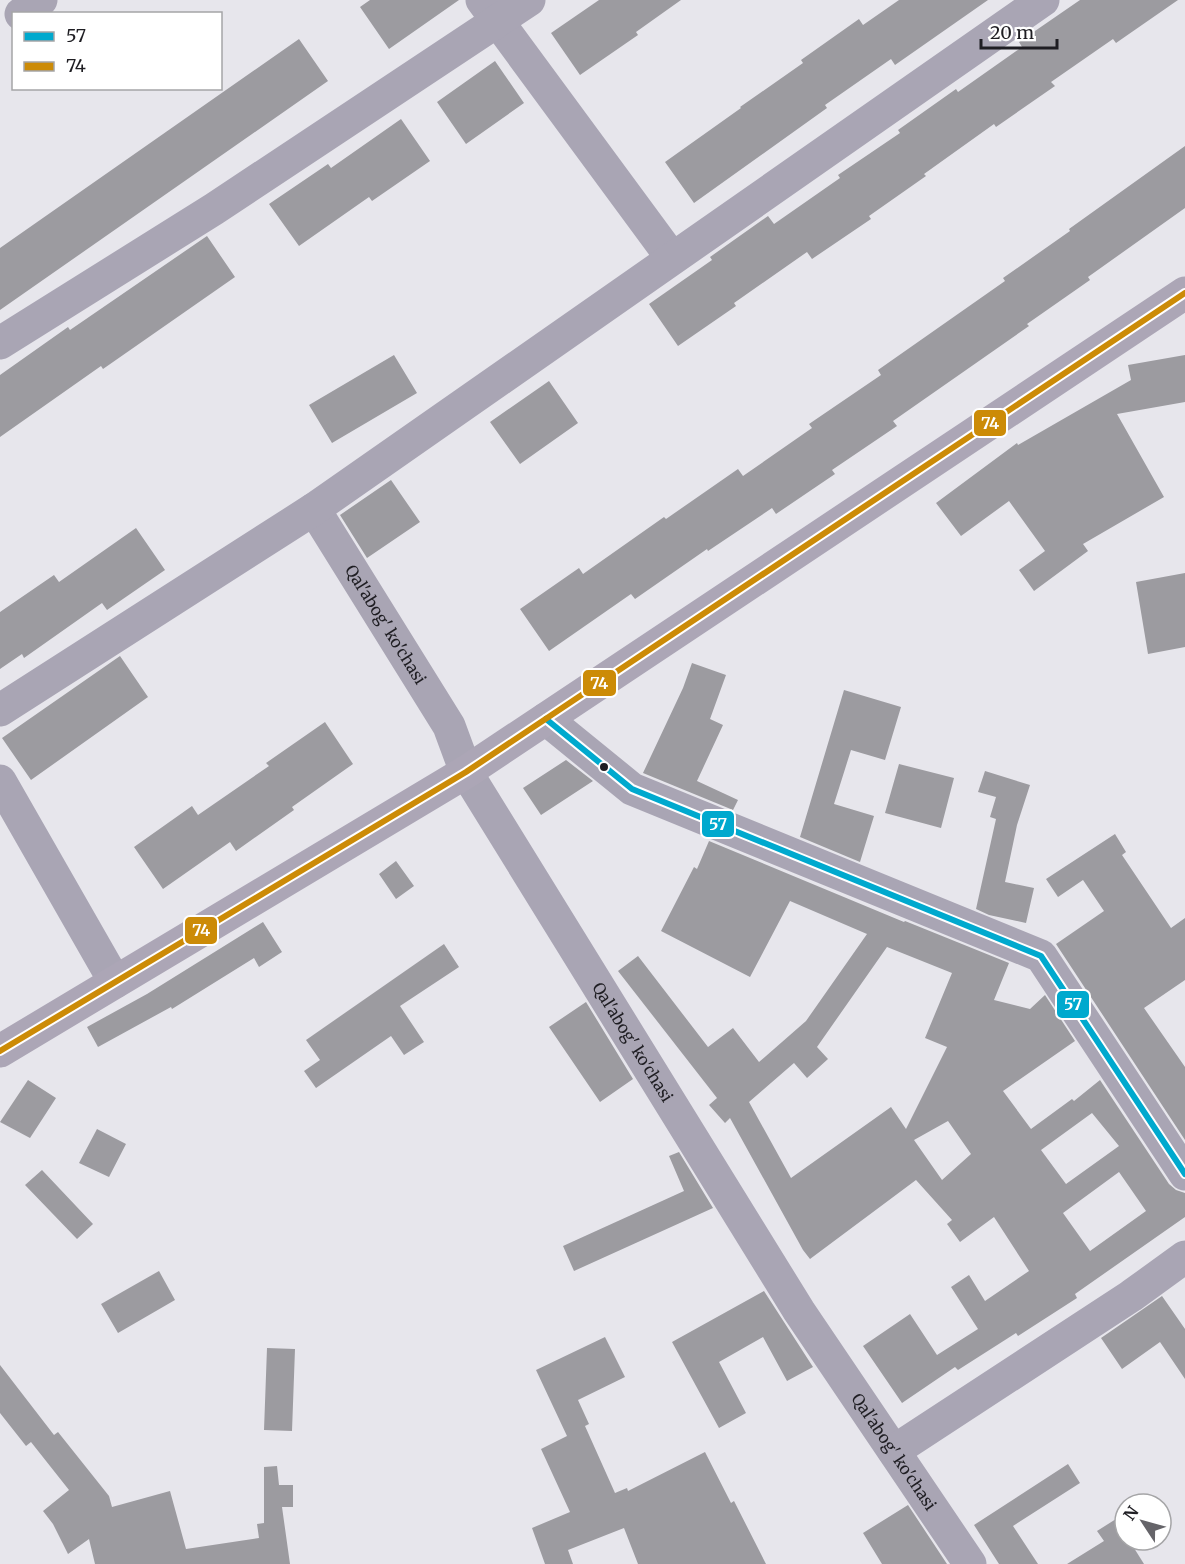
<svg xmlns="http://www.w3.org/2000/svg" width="1185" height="1564" font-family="Merriweather,serif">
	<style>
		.building { fill: #9c9ba0; fill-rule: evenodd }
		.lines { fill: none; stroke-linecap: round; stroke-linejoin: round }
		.minor { stroke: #a9a5b4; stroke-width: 33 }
		.major { stroke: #aca6b6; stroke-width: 33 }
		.bus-1-casing { stroke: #fff; stroke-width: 10 }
		.bus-2-casing { stroke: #fff; stroke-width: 10 }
		.bus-1 { stroke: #00a9ce; stroke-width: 6 }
		.bus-2 { stroke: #cc8b07; stroke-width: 6 }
		.bus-dot { fill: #1f1e23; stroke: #fff; stroke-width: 2 }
		.labels { text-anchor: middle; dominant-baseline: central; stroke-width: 6; stroke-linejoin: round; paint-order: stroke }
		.street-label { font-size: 16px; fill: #1f1e23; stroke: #fff }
		.line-badge { stroke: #fff; stroke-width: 2 }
		.badge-label { font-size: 16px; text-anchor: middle; font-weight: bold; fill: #fff }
	</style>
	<rect width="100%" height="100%" fill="#e7e6ec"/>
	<path class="building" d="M 370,0 L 459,0 L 389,49 L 360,7 Z
		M 599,0 L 681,0 L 636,32 L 638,35 L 580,75 L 551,33 Z
		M 899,0 L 988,0 L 895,65 L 891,59 L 825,105 L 827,108 L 694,203 L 665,162 L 741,108 L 740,107 L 803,63 L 801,60 L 859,19 L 863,25 Z
		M 1080,0 L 1178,0 L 1116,43 L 1113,39 L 1051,82 L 1055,86 L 996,127 L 994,124 L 924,174 L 926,176 L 869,216 L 871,219 L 812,259 L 807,252 L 734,303 L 736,306 L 678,346 L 649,304 L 712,260 L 710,257 L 768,216 L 774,224 L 840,178 L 838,175 L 900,133 L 898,130 L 956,89 L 958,92 L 1022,47 L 1019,42 Z
		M 299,39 L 328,81 L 0,310 L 0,248 Z
		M 495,61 L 524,103 L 466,144 L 437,102 Z
		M 401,119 L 430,161 L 372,201 L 369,197 L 299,246 L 269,204 L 328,164 L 331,168 Z
		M 1185,146 L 1185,208 L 1088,277 L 1090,280 L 1027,324 L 1029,326 L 893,421 L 897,426 L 832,470 L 835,474 L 776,514 L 772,508 L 708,551 L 707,549 L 635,599 L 631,594 L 549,651 L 520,609 L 579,568 L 583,574 L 664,517 L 666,519 L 738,469 L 743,476 L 812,428 L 809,424 L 881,375 L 878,370 L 1005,281 L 1003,278 L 1070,231 L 1069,229 Z
		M 207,236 L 235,277 L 103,369 L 101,366 L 0,437 L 0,375 L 68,327 L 70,330 Z
		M 394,355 L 417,393 L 332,443 L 309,405 Z
		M 1185,355 L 1185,402 L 1117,414 L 1164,497 L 1083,544 L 1088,551 L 1034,591 L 1019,570 L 1045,551 L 1009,501 L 961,536 L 936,503 L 1017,443 L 1018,445 L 1131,380 L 1128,365 Z
		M 549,381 L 578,423 L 520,464 L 490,422 Z
		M 391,480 L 420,522 L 367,558 L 340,515 Z
		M 136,528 L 165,570 L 107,610 L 102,603 L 24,658 L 22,654 L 0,669 L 0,612 L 54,575 L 59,582 Z
		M 1185,573 L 1185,647 L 1148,654 L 1136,582 Z
		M 120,656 L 148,697 L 31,780 L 2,738 Z
		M 692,663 L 726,675 L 710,719 L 723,725 L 697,781 L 738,800 L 733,810 L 643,773 L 683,688 Z
		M 844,690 L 901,707 L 885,760 L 851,750 L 834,804 L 874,816 L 860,862 L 800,837 Z
		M 325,722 L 353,764 L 292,807 L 294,810 L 236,851 L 230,842 L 163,889 L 134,847 L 192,806 L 198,815 L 269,766 L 266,763 Z
		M 566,760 L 593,781 L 541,815 L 523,788 Z
		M 899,764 L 954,778 L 941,828 L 885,813 Z
		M 985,771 L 1030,785 L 1017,825 L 1005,882 L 1034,888 L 1026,923 L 989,915 L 976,909 L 996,819 L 990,817 L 996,797 L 978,792 Z
		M 1115,834 L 1126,852 L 1122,855 L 1171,928 L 1185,918 L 1185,980 L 1144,1008 L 1185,1067 L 1185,1140 L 1056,944 L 1104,911 L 1083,880 L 1058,897 L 1046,879 Z
		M 709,841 L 904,922 L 905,921 L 1009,963 L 994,1000 L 1030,1009 L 1045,995 L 1075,1041 L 1003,1091 L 1031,1129 L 1072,1099 L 1074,1101 L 1100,1080 L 1169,1184 L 1176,1190 L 1185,1193 L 1185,1217 L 1075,1294 L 1077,1298 L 1018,1336 L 1016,1333 L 958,1370 L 955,1367 L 902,1403 L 863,1346 L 910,1314 L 937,1355 L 978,1329 L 951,1287 L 969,1275 L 985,1301 L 1029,1271 L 994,1217 L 960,1242 L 947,1224 L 952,1220 L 916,1180 L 810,1259 L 803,1250 L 730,1118 L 725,1123 L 709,1105 L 717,1098 L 618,971 L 638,956 L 708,1047 L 733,1028 L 759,1062 L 806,1021 L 867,934 L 790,901 L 750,977 L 661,931 L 694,867 L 697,869 ZM 887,947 L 952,973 L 925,1038 L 947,1047 L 906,1129 L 891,1107 L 791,1178 L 749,1102 L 794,1063 L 807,1078 L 828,1059 L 817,1047 ZM 1092,1113 L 1119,1146 L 1066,1184 L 1041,1150 ZM 948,1121 L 971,1154 L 942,1180 L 914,1140 ZM 1119,1172 L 1146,1211 L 1090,1251 L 1063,1213 Z
		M 396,861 L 414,886 L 396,899 L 379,874 Z
		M 263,922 L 282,952 L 259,967 L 254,958 L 172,1009 L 171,1007 L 98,1047 L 87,1027 L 147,994 Z
		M 444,944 L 459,967 L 400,1006 L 424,1042 L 404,1055 L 391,1036 L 316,1088 L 304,1071 L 320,1060 L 306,1040 Z
		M 586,1002 L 633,1079 L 600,1102 L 549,1027 Z
		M 28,1080 L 56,1098 L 30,1138 L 0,1122 Z
		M 97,1129 L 126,1144 L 109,1177 L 79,1163 Z
		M 679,1152 L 713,1208 L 574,1271 L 563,1246 L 684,1191 L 669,1156 Z
		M 42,1170 L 93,1224 L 77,1239 L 25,1185 Z
		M 159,1271 L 175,1300 L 118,1333 L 101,1304 Z
		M 764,1291 L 813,1367 L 787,1381 L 763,1337 L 719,1362 L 746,1413 L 719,1428 L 672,1342 Z
		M 1162,1296 L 1185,1329 L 1185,1379 L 1160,1342 L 1122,1369 L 1101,1338 Z
		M 605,1337 L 625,1377 L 578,1400 L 589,1424 L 585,1426 L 615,1493 L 627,1488 L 628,1491 L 705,1452 L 731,1503 L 734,1501 L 766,1564 L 638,1564 L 624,1528 L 568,1550 L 573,1564 L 545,1564 L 532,1528 L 570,1512 L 541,1449 L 567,1436 L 536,1370 Z
		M 267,1348 L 295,1349 L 292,1431 L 264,1430 Z
		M 0,1365 L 54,1435 L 58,1432 L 109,1496 L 112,1507 L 170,1491 L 186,1549 L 259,1538 L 257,1524 L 264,1523 L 264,1467 L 277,1466 L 279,1485 L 293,1485 L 293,1507 L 282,1507 L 290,1564 L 95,1564 L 89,1539 L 68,1554 L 53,1524 L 43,1511 L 69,1490 L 31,1442 L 26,1446 L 0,1413 Z
		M 1068,1464 L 1080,1483 L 1013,1526 L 1038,1564 L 999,1564 L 974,1525 Z
		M 908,1505 L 947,1564 L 882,1564 L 863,1533 Z
		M 1116,1519 L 1125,1533 L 1125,1540 L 1129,1540 L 1144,1564 L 1067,1564 L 1104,1541 L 1097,1531 Z"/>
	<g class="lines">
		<g class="minor">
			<path d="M 482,0 L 672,258"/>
			<path d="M 21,14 L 41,0"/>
			<path d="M 0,343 L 214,209 L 529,0"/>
			<path id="s1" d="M 314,509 L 449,726 L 466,772 L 799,1311 L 970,1564"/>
			<path d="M 0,710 L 314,509 L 1043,0"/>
			<path d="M 546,719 L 632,789 L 1041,956 L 1185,1174"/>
			<path d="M 0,781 L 115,982"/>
			<path d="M 894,1451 L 1131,1296 L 1185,1257"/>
		</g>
		<path class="major" d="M 0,1051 L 466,772 L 1185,293"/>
		<g class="bus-1-casing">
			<path id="bus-1" d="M 546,719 L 632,789 L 1041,956 L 1185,1174"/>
		</g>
		<g class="bus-2-casing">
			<path id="bus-2" d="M 0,1051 L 466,772 L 1185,293"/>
		</g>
		<use href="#bus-1" class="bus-1"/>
		<use href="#bus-2" class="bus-2"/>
	</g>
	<circle class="bus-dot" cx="604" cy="767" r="5"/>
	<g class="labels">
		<g class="street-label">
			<text stroke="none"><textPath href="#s1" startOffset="136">Qal'abog' ko'chasi</textPath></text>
			<text stroke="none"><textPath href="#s1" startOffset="622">Qal'abog' ko'chasi</textPath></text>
			<text stroke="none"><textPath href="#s1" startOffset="1108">Qal'abog' ko'chasi</textPath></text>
		</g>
	</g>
	<g class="line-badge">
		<rect x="973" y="409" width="34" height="28" rx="6" fill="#cc8b07"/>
		<rect x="582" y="669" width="35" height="28" rx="6" fill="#cc8b07"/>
		<rect x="701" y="810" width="34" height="28" rx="6" fill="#00a9ce"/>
		<rect x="184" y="916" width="34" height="29" rx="6" fill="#cc8b07"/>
		<rect x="1056" y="990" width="34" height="29" rx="6" fill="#00a9ce"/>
	</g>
	<g class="badge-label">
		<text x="990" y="429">74</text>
		<text x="599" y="689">74</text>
		<text x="718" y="830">57</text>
		<text x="201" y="936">74</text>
		<text x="1073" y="1010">57</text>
	</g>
	<rect x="12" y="12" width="210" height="78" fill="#ffffff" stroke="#a5a5a7" stroke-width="1.5"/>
	<rect x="24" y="32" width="30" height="9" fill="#00a9ce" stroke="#a5a5a7" stroke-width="1.5"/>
	<text x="66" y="42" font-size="18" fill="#1f1e23">57</text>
	<rect x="24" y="62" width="30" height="9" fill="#cc8b07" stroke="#a5a5a7" stroke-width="1.5"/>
	<text x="66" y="72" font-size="18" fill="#1f1e23">74</text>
	<g transform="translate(1143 1522) rotate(306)"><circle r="28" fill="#ffffff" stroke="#a5a5a7" stroke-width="1.5"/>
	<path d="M0-4.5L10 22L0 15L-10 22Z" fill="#656469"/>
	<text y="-9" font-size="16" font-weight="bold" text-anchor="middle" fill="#1f1e23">N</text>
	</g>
	<path d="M981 39v9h76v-9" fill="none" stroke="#1f1e23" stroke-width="3"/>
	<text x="990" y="39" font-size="18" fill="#1f1e23" stroke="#ffffff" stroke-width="4.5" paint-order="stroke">20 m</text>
</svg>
